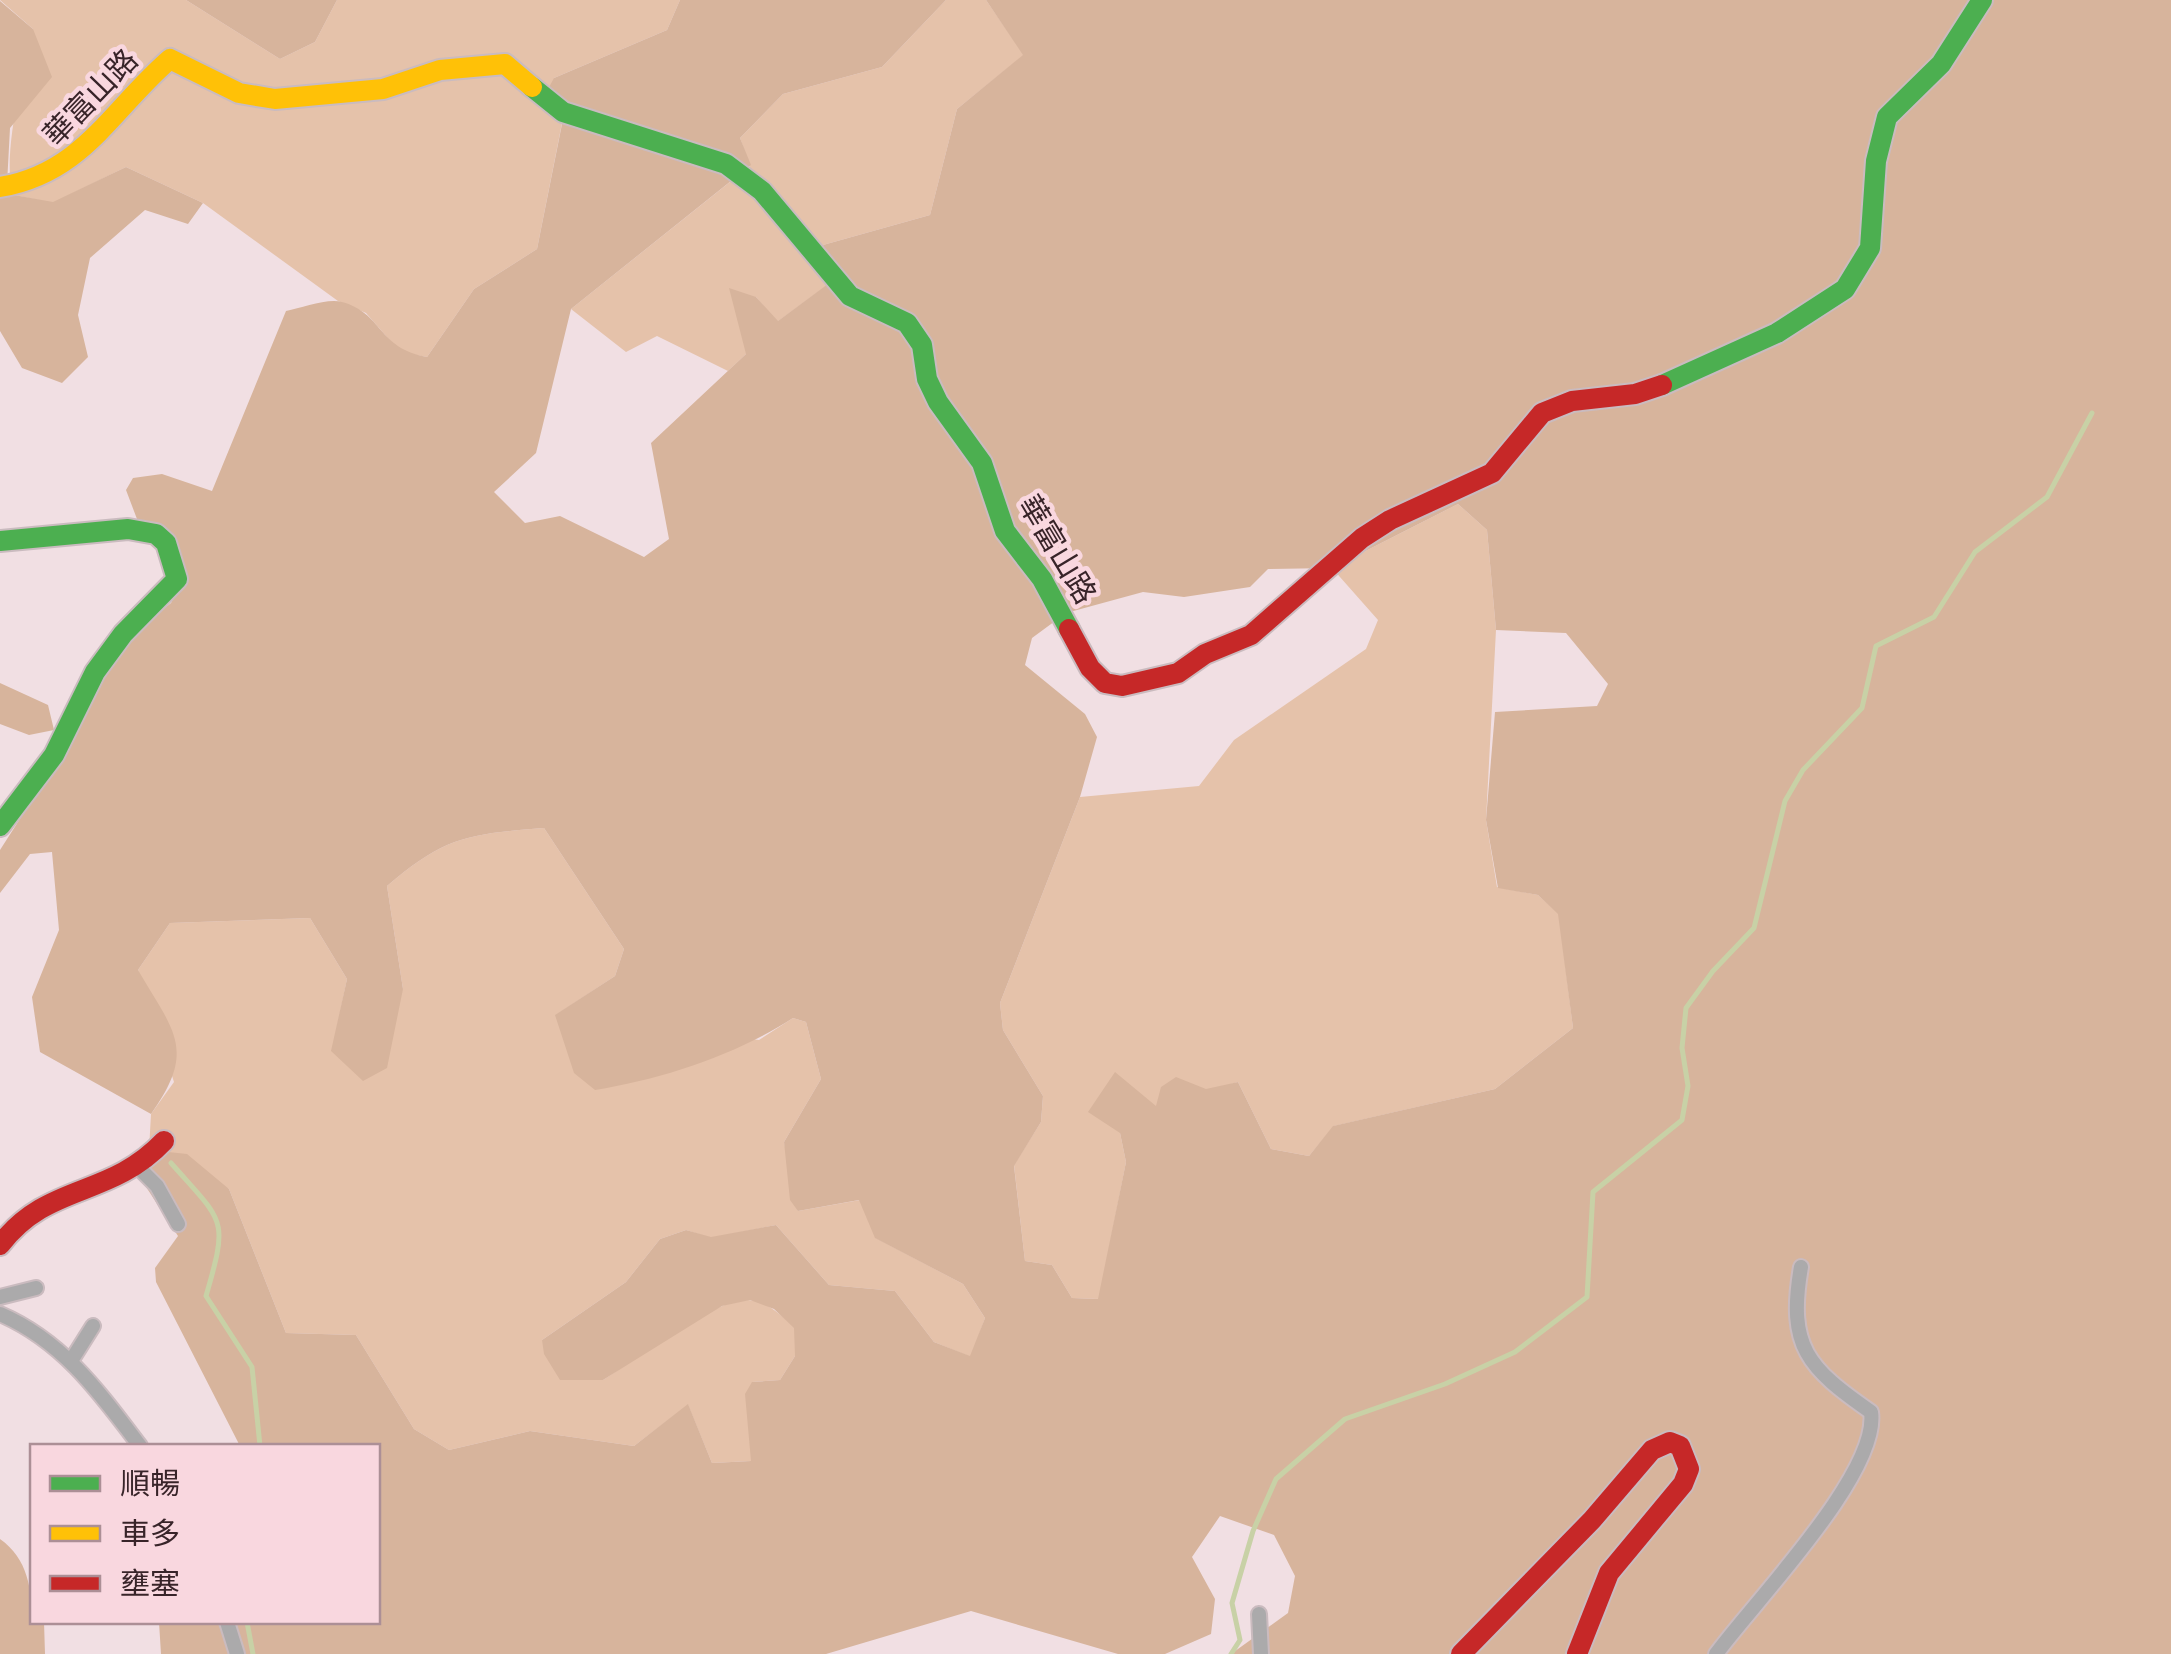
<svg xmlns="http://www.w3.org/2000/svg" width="2171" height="1654" font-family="'PT Serif','Noto Sans TC',serif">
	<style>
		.green { fill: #e5c2aa }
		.forest { fill: #d7b49c; fill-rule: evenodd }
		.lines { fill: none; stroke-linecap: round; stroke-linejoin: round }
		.stream { stroke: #c8d1a6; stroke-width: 5 }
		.street-casing { stroke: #cabbbf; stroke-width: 18 }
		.fast-casing { stroke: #cabbbf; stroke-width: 24 }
		.slow-casing { stroke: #cabbbf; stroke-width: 24 }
		.jam-casing { stroke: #cabbbf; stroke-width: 24 }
		.street { stroke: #abaaab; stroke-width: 14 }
		.fast { stroke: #4caf50; stroke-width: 20 }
		.slow { stroke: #ffc107; stroke-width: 20 }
		.jam { stroke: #c62828; stroke-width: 20 }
		.labels { text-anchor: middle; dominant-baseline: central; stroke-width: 9; stroke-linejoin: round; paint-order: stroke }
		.street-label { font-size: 30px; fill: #382429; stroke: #f9d7df }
	</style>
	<rect width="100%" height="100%" fill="#f1dfe3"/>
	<path class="green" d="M 0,0 L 186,0 L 280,59 L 315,42 L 337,0 L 680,0 L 667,30 L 554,78 L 564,113 L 537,249 L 474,289 L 427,357 L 400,352 L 366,313 L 338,301 L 203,203 L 126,167 L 53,203 L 14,195 C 0,162 24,68 33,29 Z
		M 946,0 L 986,0 L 1024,55 L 957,109 L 930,215 L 823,245 L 837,278 L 777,322 L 756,297 L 746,354 L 728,371 L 657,336 L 626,352 L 571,309 L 750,166 L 740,138 L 783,94 L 882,67 Z
		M 1458,504 L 1487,530 L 1496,630 L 1486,820 L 1497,887 L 1538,895 L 1559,914 L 1573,1028 L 1495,1089 L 1334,1126 L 1309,1156 L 1271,1149 L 1238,1082 L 1156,1107 L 1120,1133 L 1126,1162 L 1099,1299 L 1072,1298 L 1052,1265 L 1025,1261 L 1014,1165 L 1041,1122 L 1043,1096 L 1003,1030 L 1000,1003 L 1080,797 L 1199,786 L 1234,740 L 1366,649 L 1378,620 L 1332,568 Z
		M 544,828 L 624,949 L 615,976 L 556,1015 L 759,1040 L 793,1018 L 806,1022 L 821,1079 L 784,1142 L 798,1211 L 860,1200 L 876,1238 L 963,1284 L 985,1318 L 971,1357 L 934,1342 L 895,1291 L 829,1285 L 776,1225 L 711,1238 L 686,1230 L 660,1239 L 626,1282 L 542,1340 L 603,1380 C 637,1359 710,1300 748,1300 C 767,1301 782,1316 795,1328 L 795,1356 L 780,1380 L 752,1382 L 751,1461 L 712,1463 L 688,1405 L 634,1446 L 530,1431 L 449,1450 L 414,1429 L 356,1335 L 286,1333 L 229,1189 L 149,1150 L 151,1114 L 174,1082 L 138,970 L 170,923 L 310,918 L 347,979 L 332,1051 L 403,989 L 387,886 C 445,836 469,834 544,828 Z"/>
	<path class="forest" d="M 186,0 L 337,0 L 315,42 L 280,59 Z
		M 680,0 L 946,0 L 882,67 L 783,94 L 740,138 L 751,165 L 571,309 L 536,453 L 494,492 L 525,523 L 560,516 L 644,557 L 669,539 L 651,443 L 746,354 L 729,288 L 756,297 L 778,321 L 836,278 L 823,245 L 930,215 L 957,109 L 1023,55 L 986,0 L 2171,0 L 2171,1654 L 1231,1654 L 1288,1613 L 1295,1576 L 1274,1535 L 1220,1516 L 1192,1557 L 1215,1599 L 1211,1634 L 1165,1654 L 1118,1654 L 971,1611 L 826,1654 L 161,1654 L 159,1622 L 378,1622 L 378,1446 L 240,1446 L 156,1282 L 155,1268 L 178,1236 L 139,1176 L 149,1150 L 187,1154 L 229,1189 L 286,1333 L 356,1335 L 414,1429 L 449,1450 L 530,1431 L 634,1446 L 688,1404 L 712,1463 L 751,1461 L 745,1394 L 752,1382 L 780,1380 L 795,1356 L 794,1328 L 774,1309 L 750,1300 L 722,1306 L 603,1380 L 560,1380 L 544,1354 L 542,1340 L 626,1282 L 660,1239 L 686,1230 L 711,1237 L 776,1225 L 829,1285 L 895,1291 L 934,1342 L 970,1356 L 985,1318 L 963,1284 L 875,1238 L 859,1200 L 798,1211 L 790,1200 L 784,1142 L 821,1079 L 806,1022 L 793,1018 C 736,1055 663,1079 595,1090 L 574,1073 L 555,1015 L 615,976 L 624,949 L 544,828 C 469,834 445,836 387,886 L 403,989 L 387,1068 L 363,1081 L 331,1051 L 347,979 L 310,918 L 170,923 L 138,970 C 174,1032 197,1049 151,1114 L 40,1052 L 32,997 L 59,930 L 52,852 L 30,854 L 0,893 L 0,850 L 82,722 L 102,658 L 171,603 L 183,577 L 179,552 L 137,519 L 126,490 L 133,478 L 162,474 L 212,491 L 286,311 C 302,308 327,298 342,302 C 383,313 377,348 427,357 L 474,289 L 537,249 L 564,114 L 547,91 L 554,78 L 667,30 ZM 1458,504 L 1487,530 L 1496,630 L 1566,633 L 1608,684 L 1597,706 L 1495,712 L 1486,820 L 1498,888 L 1538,895 L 1558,914 L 1573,1028 L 1495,1089 L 1333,1126 L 1309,1156 L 1271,1149 L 1238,1082 L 1206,1089 L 1176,1077 L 1161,1087 L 1156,1106 L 1115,1072 L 1088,1112 L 1120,1133 L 1126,1162 L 1098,1299 L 1072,1298 L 1052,1265 L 1025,1261 L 1014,1166 L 1041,1122 L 1043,1096 L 1003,1030 L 1000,1003 L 1080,797 L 1097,737 L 1085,714 L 1025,665 L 1032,638 L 1066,613 L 1143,592 L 1184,597 L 1250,587 L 1268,569 L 1332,568 Z
		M 0,1 L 33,29 L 52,77 L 10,128 L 7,184 L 14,195 L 53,202 L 126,167 L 203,203 L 188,224 L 145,210 L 90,258 L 78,315 L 88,357 L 62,383 L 22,368 L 0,331 Z
		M 0,683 L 48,705 L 54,730 L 29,735 L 0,724 Z
		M 0,1539 C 28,1559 32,1589 32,1622 L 44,1622 L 45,1654 L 0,1654 Z"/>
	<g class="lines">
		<path class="stream" d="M 171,1163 C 224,1223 229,1217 206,1296 L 252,1367 L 260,1446
			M 247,1622 L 253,1654
			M 1231,1654 L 1240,1640 L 1232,1603 L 1253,1531 L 1276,1479 L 1345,1419 L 1445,1384 L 1515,1352 L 1587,1297 L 1593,1192 L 1682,1120 L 1688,1086 L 1682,1048 L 1686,1008 L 1713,971 L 1754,928 L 1785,801 L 1803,770 L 1862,708 L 1876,646 L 1934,617 L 1975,552 L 2047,497 L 2092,413"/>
		<g class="street-casing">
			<path id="street" d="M 138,1167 L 157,1186 L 178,1224
				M 0,1297 L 36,1288
				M 0,1314 C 63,1341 100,1393 140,1446
				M 71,1361 L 93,1326
				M 1259,1614 L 1261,1654
				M 227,1622 L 237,1654
				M 1716,1654 C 1754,1602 1880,1473 1871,1412 C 1808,1368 1787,1347 1801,1267"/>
		</g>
		<g class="fast-casing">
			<path id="fast" d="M 532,87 L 563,112 L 726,164 L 762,191 L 850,296 L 907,323 L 922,345 L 927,379 L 938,402 L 982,463 L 1005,531 L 1042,579 L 1069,629
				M 1662,385 L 1777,333 L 1845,289 L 1870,248 L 1876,161 L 1887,117 L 1941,64 L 1982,0
				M 0,541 L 128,529 L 156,534 L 166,543 L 177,579 L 123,634 L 95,672 L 54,755 L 0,826"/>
		</g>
		<g class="slow-casing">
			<path id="slow" d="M 0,187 C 83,173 111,110 170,59 L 239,93 L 275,99 L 383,89 L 440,70 L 505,64 L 532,87"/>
		</g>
		<g class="jam-casing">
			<path id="jam" d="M 1069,629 L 1090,668 L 1105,683 L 1122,686 L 1178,673 L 1205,654 L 1251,635 L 1362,538 L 1390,520 L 1492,473 L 1542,413 L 1572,401 L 1635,394 L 1662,385
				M 0,1245 C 48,1182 109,1199 164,1141
				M 1461,1654 L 1592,1520 L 1652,1450 L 1670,1442 L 1680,1446 L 1689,1469 L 1683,1484 L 1609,1573 L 1577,1654"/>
		</g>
		<use href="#street" class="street"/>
		<use href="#fast" class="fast"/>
		<use href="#slow" class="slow"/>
		<use href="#jam" class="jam"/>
	</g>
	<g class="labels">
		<g class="street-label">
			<text transform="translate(90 97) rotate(-46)">華富山路</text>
			<text transform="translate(1058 549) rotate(59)">華富山路</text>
		</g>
	</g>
	<rect x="30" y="1444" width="350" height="180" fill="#f9d7df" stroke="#ac8f96" stroke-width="2.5"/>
	<rect x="50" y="1476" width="50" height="15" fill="#4caf50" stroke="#ac8f96" stroke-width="2.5"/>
	<text x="120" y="1494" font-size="30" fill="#382429">順暢</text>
	<rect x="50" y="1526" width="50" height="15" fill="#ffc107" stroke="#ac8f96" stroke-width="2.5"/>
	<text x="120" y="1544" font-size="30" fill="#382429">車多</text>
	<rect x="50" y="1576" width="50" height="15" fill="#c62828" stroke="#ac8f96" stroke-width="2.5"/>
	<text x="120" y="1594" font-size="30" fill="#382429">壅塞</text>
</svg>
